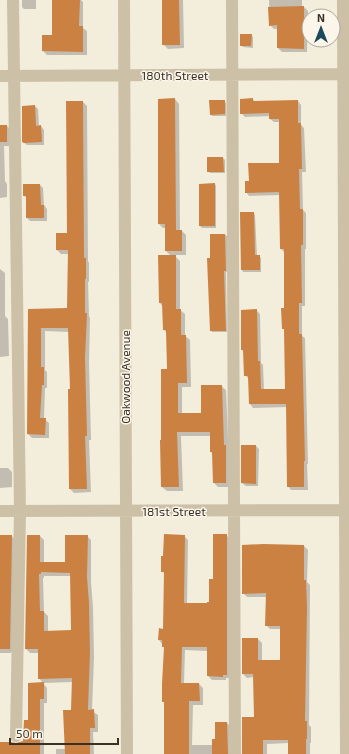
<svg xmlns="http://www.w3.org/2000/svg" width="349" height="754" font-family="'Exo 2',sans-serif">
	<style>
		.shadow { fill: #0003; fill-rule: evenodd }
		.building { fill: #cb8142; fill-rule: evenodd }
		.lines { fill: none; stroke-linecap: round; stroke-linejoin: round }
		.minor { stroke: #ccc0a7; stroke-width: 12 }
		.labels { text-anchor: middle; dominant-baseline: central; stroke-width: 3; stroke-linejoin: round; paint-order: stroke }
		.street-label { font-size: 12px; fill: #383128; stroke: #fbf6e9 }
	</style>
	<rect width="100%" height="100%" fill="#f3eddc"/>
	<path class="shadow" d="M 22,0 L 36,0 L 36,9 L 24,9 L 22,7 Z
		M 53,0 L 81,0 L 83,2 L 83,28 L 87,31 L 87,55 L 47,55 L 43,51 L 53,36 Z
		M 163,0 L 183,0 L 184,48 L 168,49 L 163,44 Z
		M 269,0 L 302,0 L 302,7 L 304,7 L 308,11 L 307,52 L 282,52 L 278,48 L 278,29 L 274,29 L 270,25 Z
		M 251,35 L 253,37 L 253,48 L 243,47 L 241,45 Z
		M 175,99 L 179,104 L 180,231 L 182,231 L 186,235 L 186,255 L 174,255 L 180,261 L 180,310 L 185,314 L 185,336 L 190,340 L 191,387 L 182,387 L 182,414 L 202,414 L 221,386 L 226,390 L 230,487 L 218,487 L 214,483 L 213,454 L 211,452 L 211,436 L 181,436 L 183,491 L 167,491 L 162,487 L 162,441 L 168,370 L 167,333 L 164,330 L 163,307 L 160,303 L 171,256 L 166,251 L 166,228 L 163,228 L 159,224 Z
		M 253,99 L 255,102 L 298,101 L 301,105 L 301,125 L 304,128 L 306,172 L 302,172 L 303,210 L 306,213 L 306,249 L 305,249 L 305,306 L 302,306 L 302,336 L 305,338 L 308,464 L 307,464 L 308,490 L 291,490 L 288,486 L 287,407 L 253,408 L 250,404 L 249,379 L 245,375 L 244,352 L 242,350 L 256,310 L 260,314 L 261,363 L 263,365 L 264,390 L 286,390 L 285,331 L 283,328 L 285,309 L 284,252 L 281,249 L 280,195 L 249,196 L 246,192 L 250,182 L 280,164 L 280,122 L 274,122 L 270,119 L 270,116 L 245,117 L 241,113 L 241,100 Z
		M 224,101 L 226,103 L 226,116 L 212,116 L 211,114 Z
		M 83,102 L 87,106 L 88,261 L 89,263 L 89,282 L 88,282 L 89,316 L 90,318 L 89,362 L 91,440 L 89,440 L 91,492 L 74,493 L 70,489 L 71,390 L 69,332 L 45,331 L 45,370 L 47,372 L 47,388 L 45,388 L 44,419 L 49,423 L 49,438 L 32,438 L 28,434 L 29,310 L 68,309 L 69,254 L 61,254 L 57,250 L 57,234 L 68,234 Z
		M 35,106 L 38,109 L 39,126 L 41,126 L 44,130 L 44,145 L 27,145 L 23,142 Z
		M 0,126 L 7,126 L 11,130 L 11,146 L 4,146 L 5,181 L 7,184 L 7,197 L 0,198 Z
		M 223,158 L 225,160 L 225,173 L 210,173 L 208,171 Z
		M 215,184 L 216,186 L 216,228 L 202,228 L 200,226 Z
		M 24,185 L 40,185 L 43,188 L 44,205 L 47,209 L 47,221 L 30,221 L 27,218 L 27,198 L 24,196 Z
		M 253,213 L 255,215 L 257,256 L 259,256 L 261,258 L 261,272 L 243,272 L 242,270 Z
		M 211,235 L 225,235 L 227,236 L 227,272 L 226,272 L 227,332 L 212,332 L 211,330 Z
		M 0,269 L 5,273 L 5,316 L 8,319 L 9,356 L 0,357 Z
		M 256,446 L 259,449 L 258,486 L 246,486 L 242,483 Z
		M 0,468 L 8,468 L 12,472 L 12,487 L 0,488 Z
		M 226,535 L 230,539 L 231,678 L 226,678 L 226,680 L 212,680 L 208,676 L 208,651 L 185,650 L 184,684 L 199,684 L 203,688 L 203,705 L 193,705 L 192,745 L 213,745 L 227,723 L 231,727 L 231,754 L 165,754 L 165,703 L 163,701 L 165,648 L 159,640 L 164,630 L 165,574 L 162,571 L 164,557 L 184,536 L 188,540 L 187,604 L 208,604 L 210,603 L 214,580 Z
		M 0,536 L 12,536 L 14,539 L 12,652 L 11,652 L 11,653 L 0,653 Z
		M 28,536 L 40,536 L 44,540 L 44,563 L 66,563 L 87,536 L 91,540 L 91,582 L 93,608 L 94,657 L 92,711 L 98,715 L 98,732 L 93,732 L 94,754 L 56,754 L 56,749 L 65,749 L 72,711 L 73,682 L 43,683 L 39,678 L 39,653 L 30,653 L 26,649 ZM 44,576 L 71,576 L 72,631 L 48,632 L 48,616 L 44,612 L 43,578 L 44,578 Z
		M 304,546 L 308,550 L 307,582 L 310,585 L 309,725 L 311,727 L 311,743 L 310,743 L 310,754 L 289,754 L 289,743 L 267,744 L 267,754 L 243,754 L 255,718 L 254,677 L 247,678 L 243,674 L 243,639 L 258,639 L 262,643 L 262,661 L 281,661 L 281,629 L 270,629 L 266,625 L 267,597 L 247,597 L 243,593 Z
		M 43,683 L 47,688 L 47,703 L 44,703 L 44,754 L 0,754 L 0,743 L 16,745 L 24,742 L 30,721 Z"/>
	<path class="building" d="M 52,0 L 80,0 L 79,26 L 83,26 L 83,52 L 42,51 L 42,35 L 52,35 Z
		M 162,0 L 179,0 L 180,45 L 162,45 Z
		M 304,6 L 304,49 L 277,48 L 277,25 L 269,26 L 268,7 Z
		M 240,34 L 252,34 L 251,46 L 240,46 Z
		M 175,98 L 176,230 L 182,230 L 182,251 L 165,251 L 165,224 L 158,224 L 158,99 Z
		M 253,98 L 253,101 L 298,100 L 298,123 L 301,123 L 302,169 L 299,169 L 300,209 L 303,209 L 303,245 L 301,245 L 302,303 L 299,303 L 299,334 L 302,334 L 305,461 L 304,461 L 304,487 L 287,487 L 286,404 L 249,404 L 248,376 L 244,376 L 243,350 L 241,350 L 241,310 L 257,309 L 258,361 L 260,361 L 261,389 L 285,389 L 284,329 L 282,329 L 281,308 L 284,308 L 284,249 L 280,249 L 279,192 L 245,193 L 245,181 L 249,181 L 248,163 L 279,163 L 279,119 L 269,119 L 269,113 L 240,114 L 240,99 Z
		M 209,100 L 225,100 L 225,114 L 210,115 Z
		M 66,101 L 83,101 L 84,258 L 86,258 L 86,279 L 85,279 L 85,313 L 87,313 L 85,358 L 87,436 L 85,436 L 87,489 L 69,489 L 68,389 L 70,389 L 68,328 L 41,328 L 41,367 L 44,367 L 44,385 L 42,385 L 40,418 L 46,418 L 45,435 L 27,434 L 28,309 L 67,308 L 68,250 L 56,250 L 56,233 L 67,233 Z
		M 35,105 L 36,126 L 41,125 L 42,142 L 24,143 L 22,142 L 22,106 Z
		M 0,125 L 7,125 L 7,142 L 0,142 Z
		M 207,157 L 223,157 L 224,172 L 207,172 Z
		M 215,183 L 215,226 L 199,226 L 199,184 Z
		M 23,184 L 40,184 L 41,205 L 44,205 L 44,218 L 26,218 L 26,196 L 23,196 Z
		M 240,212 L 254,212 L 255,255 L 260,255 L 260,270 L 241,270 Z
		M 210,234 L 225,234 L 226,271 L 224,271 L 226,331 L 210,331 L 207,258 L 210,258 Z
		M 158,255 L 176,255 L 176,309 L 181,309 L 181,335 L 186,335 L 187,383 L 178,383 L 178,413 L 201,413 L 201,385 L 222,385 L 224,445 L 226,445 L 226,483 L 213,483 L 212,452 L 210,452 L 210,432 L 177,432 L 179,487 L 161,487 L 160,440 L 161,440 L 161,369 L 167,369 L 166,330 L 163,330 L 162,303 L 159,303 Z
		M 241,445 L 256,445 L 256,484 L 241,483 Z
		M 164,534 L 185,535 L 184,603 L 207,603 L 207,602 L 209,602 L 209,579 L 213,579 L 213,534 L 227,534 L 227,675 L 223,675 L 223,677 L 207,676 L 207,647 L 182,647 L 181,683 L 199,683 L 200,701 L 189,701 L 189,754 L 164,754 L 164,702 L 162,702 L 162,684 L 164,647 L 162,647 L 162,640 L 158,640 L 159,628 L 163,629 L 164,572 L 161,572 L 161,556 L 163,556 Z
		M 0,535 L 12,535 L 10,649 L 0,649 Z
		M 27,535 L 40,535 L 40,562 L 65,562 L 65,535 L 88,535 L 87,577 L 89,603 L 90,652 L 88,710 L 94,709 L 95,728 L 90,728 L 90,754 L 65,754 L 63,710 L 71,710 L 72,678 L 38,679 L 38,649 L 25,649 ZM 41,572 L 70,573 L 71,630 L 44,631 L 44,611 L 40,611 L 39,574 L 41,574 Z
		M 263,544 L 304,545 L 304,580 L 306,580 L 307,607 L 305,721 L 307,721 L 307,739 L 306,739 L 306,754 L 288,754 L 288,740 L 263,740 L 263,754 L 242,754 L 242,717 L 254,717 L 253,674 L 242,674 L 242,638 L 258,638 L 258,660 L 280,660 L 280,626 L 265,626 L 266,593 L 242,594 L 242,545 Z
		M 44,682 L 44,699 L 40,699 L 40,754 L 0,754 L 0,742 L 11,742 L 16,743 L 23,741 L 24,720 L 28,720 L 28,683 Z
		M 215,722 L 227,722 L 228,754 L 212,754 L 212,739 L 215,739 Z"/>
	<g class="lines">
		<path class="minor" d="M 13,0 L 20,511 L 16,736
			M 124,0 L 127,754
			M 232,0 L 235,754
			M 343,0 L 346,754
			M 0,76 L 349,74
			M 0,511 L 349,510"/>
	</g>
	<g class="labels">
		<g class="street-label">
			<text x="175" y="75">180th Street</text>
			<text transform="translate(125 377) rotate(-90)">Oakwood Avenue</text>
			<text x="174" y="511">181st Street</text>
		</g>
	</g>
	<g transform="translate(321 28)"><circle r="19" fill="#fbf6e9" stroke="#ada79c"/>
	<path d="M0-3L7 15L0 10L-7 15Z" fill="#1c4a5c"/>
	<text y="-6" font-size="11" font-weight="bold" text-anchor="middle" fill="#383128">N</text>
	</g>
	<path d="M10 738v6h108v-6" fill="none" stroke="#383128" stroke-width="2"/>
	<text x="16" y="738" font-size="12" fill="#383128" stroke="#fbf6e9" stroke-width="3" paint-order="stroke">50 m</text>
</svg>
